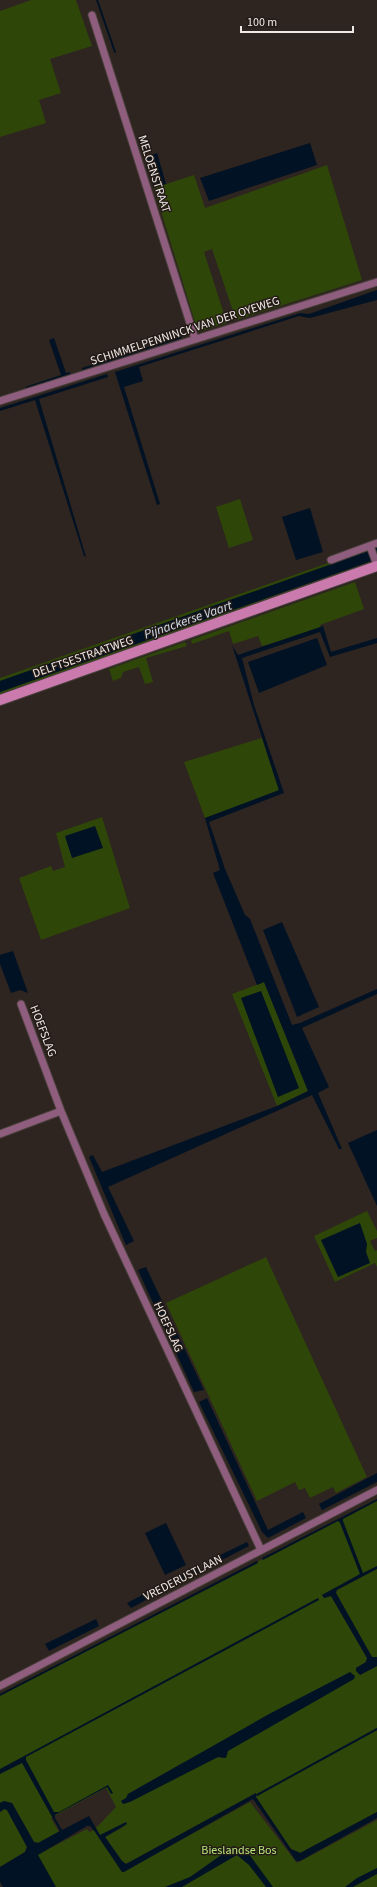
<svg xmlns="http://www.w3.org/2000/svg" width="377" height="1887" font-family="'Source Sans 3',sans-serif">
	<style>
		.green { fill: #2f4609; fill-rule: evenodd }
		.water { fill: #011225 }
		.lines { fill: none; stroke-linecap: round; stroke-linejoin: round }
		.stream { stroke: #011225; stroke-width: 2 }
		.street-casing { stroke: #49403c; stroke-width: 9 }
		.secondary-casing { stroke: #49403c; stroke-width: 12 }
		.street { stroke: #8f5d7d; stroke-width: 7 }
		.secondary { stroke: #cb7aae; stroke-width: 10 }
		.labels { text-anchor: middle; dominant-baseline: central; stroke-width: 3; stroke-linejoin: round; paint-order: stroke }
		.street-label { font-size: 12px; fill: #f0eae7; stroke: #241b17 }
		.park-label { font-size: 12px; fill: #b7e77a; stroke: #241b17 }
		.water-label { font-size: 13px; font-style: italic; fill: #cfe0f1; stroke: #241b17 }
	</style>
	<rect width="100%" height="100%" fill="#2e2420"/>
	<path class="green" d="M 31,0 L 76,0 L 92,46 L 50,59 L 61,93 L 39,100 L 46,123 L 0,137 L 0,11 Z
		M 327,165 L 362,280 L 236,320 L 212,249 L 204,252 L 227,323 L 198,332 L 154,188 L 194,175 L 205,208 Z
		M 240,499 L 253,540 L 229,548 L 216,507 Z
		M 368,549 L 370,551 L 0,681 L 0,678 Z
		M 373,561 L 374,562 L 0,695 L 0,692 Z
		M 355,582 L 364,609 L 320,625 L 321,630 L 262,646 L 258,636 L 233,644 L 229,631 L 192,644 L 191,640 Z
		M 185,642 L 187,646 L 146,658 L 153,682 L 145,684 L 139,667 L 123,672 L 121,678 L 113,681 L 109,669 Z
		M 262,738 L 279,791 L 205,818 L 184,762 Z
		M 102,817 L 130,908 L 41,940 L 19,878 L 51,866 L 53,871 L 65,867 L 56,833 Z
		M 264,982 L 308,1091 L 277,1106 L 232,994 Z
		M 367,1211 L 377,1231 L 377,1238 L 370,1241 L 375,1251 L 377,1250 L 377,1267 L 375,1263 L 335,1282 L 314,1236 Z
		M 266,1257 L 367,1477 L 336,1493 L 333,1487 L 310,1498 L 305,1488 L 299,1490 L 295,1482 L 257,1501 L 166,1303 Z
		M 377,1500 L 377,1657 L 372,1657 L 336,1593 L 335,1588 L 322,1595 L 324,1598 L 331,1596 L 367,1658 L 366,1662 L 356,1668 L 360,1675 L 377,1666 L 377,1812 L 301,1853 L 291,1849 L 256,1797 L 256,1793 L 126,1864 L 122,1861 L 105,1837 L 127,1825 L 99,1837 L 99,1838 L 123,1872 L 250,1802 L 297,1863 L 377,1820 L 377,1887 L 54,1887 L 37,1855 L 87,1829 L 89,1832 L 94,1830 L 116,1807 L 106,1788 L 51,1818 L 59,1832 L 38,1843 L 34,1842 L 12,1803 L 0,1803 L 0,1695 ZM 228,1751 L 225,1758 L 218,1757 L 126,1802 L 128,1794 L 183,1763 Z
		M 4,1809 L 7,1810 L 27,1847 L 25,1852 L 0,1867 L 0,1812 Z"/>
	<path class="water" d="M 310,143 L 317,165 L 209,201 L 200,178 Z
		M 157,153 L 166,184 L 154,188 L 145,157 Z
		M 377,290 L 377,300 L 310,318 L 299,316 L 139,367 L 143,381 L 124,387 L 160,504 L 157,505 L 115,372 L 300,313 L 309,314 Z
		M 182,336 L 182,338 L 82,370 L 82,368 Z
		M 54,338 L 66,373 L 70,372 L 70,374 L 26,388 L 25,387 L 61,375 L 49,340 Z
		M 107,374 L 108,377 L 39,399 L 86,557 L 84,556 L 35,400 L 0,411 L 0,408 Z
		M 310,508 L 323,552 L 296,560 L 282,517 Z
		M 377,548 L 377,559 L 0,692 L 0,681 Z
		M 323,626 L 331,652 L 377,638 L 377,643 L 330,657 L 320,632 L 242,658 L 254,705 L 284,793 L 209,822 L 225,869 L 245,915 L 250,919 L 292,1025 L 300,1023 L 377,989 L 377,994 L 302,1028 L 329,1087 L 318,1093 L 342,1149 L 339,1149 L 312,1095 L 108,1187 L 134,1241 L 126,1245 L 89,1157 L 93,1155 L 102,1172 L 277,1106 L 308,1091 L 264,982 L 257,985 L 213,873 L 220,870 L 205,818 L 279,790 L 232,645 L 238,655 Z
		M 317,638 L 327,665 L 259,693 L 248,662 Z
		M 95,826 L 103,848 L 72,858 L 65,836 Z
		M 282,922 L 319,1007 L 297,1017 L 263,930 Z
		M 13,951 L 28,993 L 20,990 L 11,993 L 0,964 L 0,955 Z
		M 261,991 L 299,1088 L 278,1097 L 241,998 Z
		M 377,1130 L 377,1206 L 348,1143 Z
		M 360,1223 L 367,1244 L 366,1252 L 370,1263 L 338,1277 L 321,1240 Z
		M 146,1267 L 204,1390 L 194,1392 L 138,1270 Z
		M 207,1398 L 268,1530 L 303,1512 L 306,1518 L 268,1538 L 262,1532 L 199,1402 Z
		M 377,1473 L 377,1482 L 322,1510 L 319,1504 Z
		M 377,1499 L 377,1501 L 343,1519 L 343,1521 L 363,1573 L 377,1566 L 377,1569 L 337,1590 L 336,1593 L 372,1657 L 377,1657 L 377,1666 L 360,1675 L 356,1671 L 356,1668 L 366,1662 L 367,1658 L 331,1596 L 324,1598 L 322,1595 L 360,1574 L 340,1523 L 338,1521 L 263,1560 L 262,1558 Z
		M 166,1523 L 186,1565 L 165,1575 L 145,1533 Z
		M 247,1542 L 249,1546 L 214,1564 L 212,1559 Z
		M 257,1561 L 258,1563 L 0,1696 L 0,1694 Z
		M 196,1567 L 198,1568 L 199,1572 L 131,1608 L 127,1603 Z
		M 318,1598 L 319,1600 L 26,1757 L 26,1760 L 54,1812 L 59,1812 L 108,1785 L 113,1793 L 111,1794 L 107,1787 L 55,1815 L 55,1818 L 62,1830 L 89,1816 L 100,1835 L 126,1822 L 127,1824 L 105,1837 L 122,1861 L 126,1864 L 256,1793 L 256,1797 L 291,1849 L 300,1853 L 377,1812 L 377,1818 L 300,1861 L 296,1861 L 253,1799 L 124,1872 L 122,1872 L 95,1832 L 90,1826 L 87,1826 L 38,1855 L 56,1887 L 3,1887 L 0,1882 L 0,1867 L 25,1852 L 27,1847 L 7,1810 L 4,1809 L 0,1812 L 0,1803 L 4,1801 L 12,1803 L 34,1842 L 38,1843 L 60,1831 L 22,1763 L 0,1774 L 0,1769 Z
		M 96,1619 L 99,1626 L 49,1651 L 45,1644 Z
		M 350,1672 L 355,1676 L 354,1679 L 228,1751 L 226,1758 L 218,1757 L 130,1802 L 123,1804 L 121,1801 L 126,1798 L 128,1794 L 269,1714 Z
		M 234,1846 L 249,1854 L 273,1887 L 266,1887 L 249,1865 L 237,1855 L 182,1887 L 165,1887 L 190,1877 Z
		M 377,1868 L 377,1874 L 353,1887 L 345,1887 L 357,1878 Z"/>
	<g class="lines">
		<path class="stream" d="M 97,0 L 115,52
			M 257,1795 L 377,1729"/>
		<g class="street-casing">
			<path id="street" d="M 92,15 L 195,339
				M 0,401 L 377,282
				M 370,546 L 377,565
				M 331,560 L 377,543
				M 21,1004 L 61,1111 L 104,1214 L 261,1550
				M 0,1134 L 61,1111
				M 0,1686 L 377,1490"/>
		</g>
		<g class="secondary-casing">
			<path id="secondary" d="M 0,700 L 377,566"/>
		</g>
		<use href="#street" class="street"/>
		<use href="#secondary" class="secondary"/>
	</g>
	<g class="labels">
		<g class="street-label">
			<text transform="translate(154 174) rotate(72)">MELOENSTRAAT</text>
			<text transform="translate(185 331) rotate(-18)">SCHIMMELPENNINCK VAN DER OYEWEG</text>
			<text transform="translate(83 657) rotate(-19)">DELFTSESTRAATWEG</text>
			<text transform="translate(43 1031) rotate(69)">HOEFSLAG</text>
			<text transform="translate(168 1327) rotate(65)">HOEFSLAG</text>
			<text transform="translate(183 1578) rotate(-27)">VREDERUSTLAAN</text>
		</g>
		<g class="park-label">
			<text x="239" y="1850">Bieslandse Bos</text>
		</g>
		<g class="water-label">
			<text transform="translate(188 620) rotate(-19)">Pijnackerse Vaart</text>
		</g>
	</g>
	<path d="M241 26v6h112v-6" fill="none" stroke="#f0eae7" stroke-width="2"/>
	<text x="247" y="26" font-size="12" fill="#f0eae7" stroke="#241b17" stroke-width="3" paint-order="stroke">100 m</text>
</svg>
